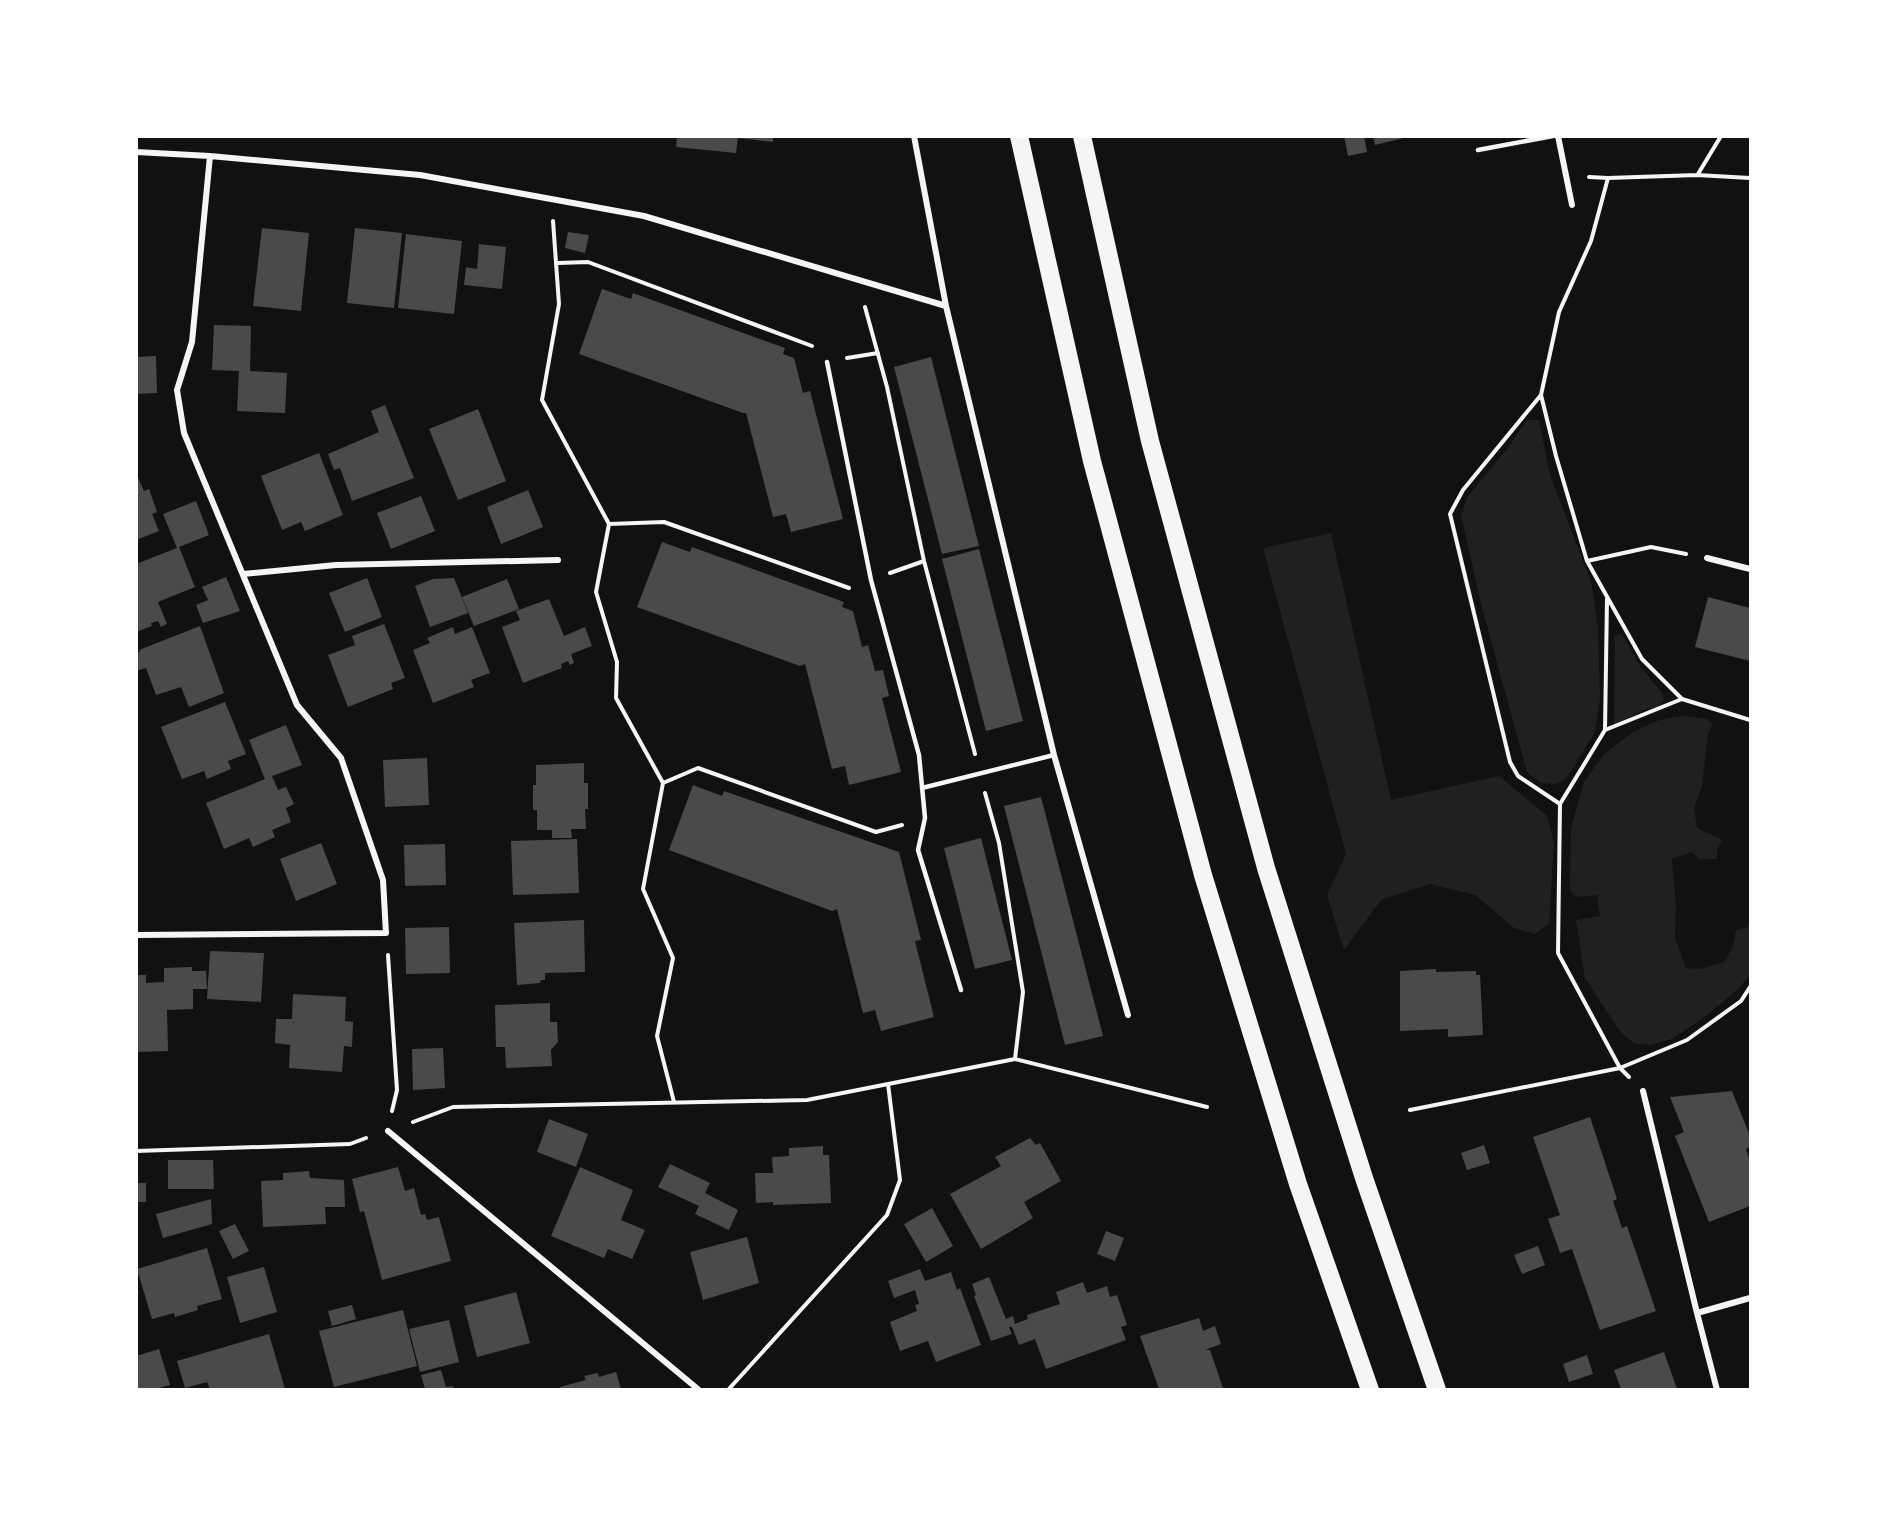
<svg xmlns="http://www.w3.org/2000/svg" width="1887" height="1526" font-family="Roboto,sans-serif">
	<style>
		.green { fill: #202020 }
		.building { fill: #4a4a4a }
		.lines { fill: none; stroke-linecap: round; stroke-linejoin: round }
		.path { stroke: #f5f5f5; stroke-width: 4 }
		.service { stroke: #f5f5f5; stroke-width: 4.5 }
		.minor { stroke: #f5f5f5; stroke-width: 6 }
		.motorway { stroke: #f5f5f5; stroke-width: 18 }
	</style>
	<rect width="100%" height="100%" fill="#111"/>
	<path class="green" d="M 1527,420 L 1539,420 L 1550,475 L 1591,582 L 1598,627 L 1600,698 L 1595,732 L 1567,778 L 1555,784 L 1541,783 L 1527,772 L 1482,608 L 1461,515 L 1468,496 L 1508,448 Z
		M 1331,533 L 1391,800 L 1499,776 L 1547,816 L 1554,843 L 1549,923 L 1535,934 L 1514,928 L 1475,895 L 1430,884 L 1381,900 L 1344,950 L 1327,895 L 1346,854 L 1263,548 Z
		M 1622,634 L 1640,666 L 1662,693 L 1664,700 L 1658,707 L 1646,709 L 1614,725 L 1615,635 Z
		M 1683,716 L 1707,719 L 1713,725 L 1708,733 L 1702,786 L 1694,808 L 1697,828 L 1723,840 L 1717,850 L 1717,859 L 1700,859 L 1692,852 L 1672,859 L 1676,903 L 1675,938 L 1686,968 L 1700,969 L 1724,962 L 1733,946 L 1736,930 L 1747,927 L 1750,923 L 1750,975 L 1737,990 L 1706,1016 L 1672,1039 L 1651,1045 L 1634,1043 L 1621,1033 L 1585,978 L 1576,920 L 1600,916 L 1597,895 L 1575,897 L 1570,890 L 1571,828 L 1584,782 L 1604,754 L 1633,732 L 1659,720 Z"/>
	<path class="building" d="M 677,136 L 773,136 L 773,142 L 738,138 L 736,153 L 676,147 Z
		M 1344,136 L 1364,136 L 1367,152 L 1348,156 Z
		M 1373,136 L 1408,136 L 1408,137 L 1375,145 Z
		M 262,228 L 309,233 L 301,311 L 253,306 Z
		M 355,228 L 402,233 L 394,308 L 347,303 Z
		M 568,232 L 589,235 L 585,253 L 565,248 Z
		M 406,234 L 462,241 L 454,314 L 398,308 Z
		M 479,244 L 506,247 L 502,289 L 464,285 L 466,267 L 477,269 Z
		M 602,289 L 631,299 L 633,293 L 785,348 L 783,354 L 794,358 L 803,393 L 810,391 L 843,519 L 791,532 L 786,514 L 773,517 L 746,413 L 743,413 L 579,354 Z
		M 214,325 L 251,326 L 250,371 L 287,373 L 285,413 L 237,411 L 239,371 L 212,370 Z
		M 156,356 L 157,393 L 136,394 L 136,357 Z
		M 931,357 L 979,546 L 942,554 L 894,367 Z
		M 385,405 L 414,478 L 352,501 L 340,468 L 334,470 L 328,454 L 379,432 L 371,411 Z
		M 478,409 L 506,481 L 458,500 L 429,429 Z
		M 319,453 L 343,515 L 305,531 L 301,522 L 282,530 L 261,476 Z
		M 136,473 L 144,491 L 149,489 L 157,512 L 152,514 L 159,531 L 136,540 Z
		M 528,490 L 543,527 L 501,544 L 487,507 Z
		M 421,496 L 435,531 L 391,549 L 377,513 Z
		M 196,501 L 209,535 L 179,547 L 195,587 L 158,602 L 167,624 L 161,627 L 158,621 L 151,623 L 152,626 L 136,632 L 136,564 L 177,548 L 163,514 Z
		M 662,542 L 690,552 L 692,547 L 844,602 L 842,607 L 853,611 L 862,647 L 868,645 L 875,671 L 883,670 L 889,696 L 882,698 L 901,772 L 849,785 L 845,766 L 832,769 L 805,664 L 800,666 L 637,607 Z
		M 979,549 L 1023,721 L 986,731 L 942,559 Z
		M 226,577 L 240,611 L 203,623 L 196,605 L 208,600 L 202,587 Z
		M 367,578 L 382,617 L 345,632 L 329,593 Z
		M 454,578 L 468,613 L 430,627 L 415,586 L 433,579 Z
		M 507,579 L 519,609 L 474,626 L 462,597 Z
		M 1708,597 L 1750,608 L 1750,661 L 1695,647 Z
		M 549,599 L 564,636 L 585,627 L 592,646 L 571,654 L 574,663 L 570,665 L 568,661 L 561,664 L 562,668 L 523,683 L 502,627 L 520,620 L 516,611 Z
		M 384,624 L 405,678 L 391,683 L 393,689 L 348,707 L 328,655 L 355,645 L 352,636 Z
		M 200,626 L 224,693 L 189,707 L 181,687 L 156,695 L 146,668 L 136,671 L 136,654 L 140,652 L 139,650 Z
		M 453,627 L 455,634 L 472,627 L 490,673 L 471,680 L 474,687 L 433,703 L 413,650 L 430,643 L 427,638 Z
		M 225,702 L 246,754 L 228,761 L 231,769 L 207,779 L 204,771 L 182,779 L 161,727 Z
		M 286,725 L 302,765 L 272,776 L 278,790 L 286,787 L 294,804 L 286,808 L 291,822 L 272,830 L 275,837 L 253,847 L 249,838 L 224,849 L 206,803 L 265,779 L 249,740 Z
		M 427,758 L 429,805 L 385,807 L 383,760 Z
		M 584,763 L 584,783 L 588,783 L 588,809 L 585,809 L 586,829 L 571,829 L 572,838 L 552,838 L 552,830 L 537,830 L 537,810 L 533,810 L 533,785 L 536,785 L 536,765 Z
		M 693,785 L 722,796 L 724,791 L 899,852 L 921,940 L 915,941 L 934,1017 L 881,1031 L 875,1010 L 863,1013 L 837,909 L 832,911 L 669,850 Z
		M 1041,797 L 1103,1036 L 1065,1045 L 1004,806 Z
		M 981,838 L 1012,960 L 975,969 L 944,848 Z
		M 577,839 L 579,893 L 513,895 L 511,841 Z
		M 321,843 L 337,884 L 296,901 L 280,859 Z
		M 445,844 L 446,885 L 405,886 L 404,845 Z
		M 584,920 L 585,972 L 545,973 L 545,980 L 541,980 L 540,983 L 517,985 L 514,923 Z
		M 449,927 L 450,973 L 406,974 L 405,928 Z
		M 210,951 L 264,953 L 261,1002 L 207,999 Z
		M 192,967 L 192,971 L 206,971 L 207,989 L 193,989 L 193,1009 L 167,1010 L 168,1051 L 136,1052 L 136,975 L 146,975 L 146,983 L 164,982 L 164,968 Z
		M 1436,969 L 1436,972 L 1476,971 L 1476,975 L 1480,975 L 1483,1035 L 1448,1037 L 1448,1029 L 1400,1031 L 1400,971 Z
		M 293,994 L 346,997 L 345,1021 L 353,1022 L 352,1047 L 344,1046 L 342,1072 L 289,1068 L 290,1045 L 275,1043 L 276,1019 L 292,1019 Z
		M 550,1003 L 550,1022 L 557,1022 L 558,1042 L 551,1050 L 552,1066 L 506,1068 L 505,1047 L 496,1047 L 495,1005 Z
		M 443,1048 L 445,1088 L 413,1090 L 412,1049 Z
		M 1732,1091 L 1750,1136 L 1750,1147 L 1746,1149 L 1750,1161 L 1750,1206 L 1709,1222 L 1675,1136 L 1684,1132 L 1670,1097 Z
		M 1590,1117 L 1617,1199 L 1613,1201 L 1622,1228 L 1627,1226 L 1656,1311 L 1600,1330 L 1572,1249 L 1560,1253 L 1548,1219 L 1560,1215 L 1533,1137 Z
		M 549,1119 L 588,1134 L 576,1167 L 537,1152 Z
		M 1030,1138 L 1036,1145 L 1040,1143 L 1061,1181 L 1024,1202 L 1033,1218 L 981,1249 L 950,1194 L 1001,1166 L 995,1157 Z
		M 1484,1145 L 1490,1163 L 1467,1170 L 1461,1153 Z
		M 823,1146 L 823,1155 L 829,1155 L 831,1203 L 773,1205 L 773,1202 L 756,1203 L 755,1173 L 773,1173 L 772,1157 L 789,1156 L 789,1148 Z
		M 168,1160 L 213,1160 L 214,1189 L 168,1189 Z
		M 670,1164 L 710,1183 L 705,1193 L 738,1210 L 729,1230 L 695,1214 L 699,1206 L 658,1187 Z
		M 398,1167 L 405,1191 L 414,1188 L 421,1215 L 425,1214 L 427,1220 L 439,1217 L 451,1261 L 382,1280 L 364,1211 L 360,1212 L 352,1179 Z
		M 580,1167 L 633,1190 L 621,1220 L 645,1230 L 632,1259 L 608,1249 L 604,1258 L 551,1236 Z
		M 309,1171 L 310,1178 L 344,1180 L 345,1207 L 325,1207 L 326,1224 L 263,1227 L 261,1181 L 283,1180 L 283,1173 Z
		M 136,1183 L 146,1183 L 146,1202 L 136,1202 Z
		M 211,1199 L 212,1224 L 163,1238 L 156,1214 Z
		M 932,1208 L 953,1246 L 926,1262 L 904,1224 Z
		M 235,1224 L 249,1251 L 233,1259 L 219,1231 Z
		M 1106,1231 L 1124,1238 L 1115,1261 L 1097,1254 Z
		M 747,1237 L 759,1283 L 703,1300 L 690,1252 Z
		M 1538,1246 L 1545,1265 L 1522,1274 L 1514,1255 Z
		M 207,1248 L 222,1299 L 197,1306 L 198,1310 L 175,1317 L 174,1313 L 152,1319 L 137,1269 Z
		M 264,1267 L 277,1312 L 240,1323 L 227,1277 Z
		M 920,1269 L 925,1281 L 951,1272 L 957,1290 L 960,1288 L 981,1345 L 936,1362 L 928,1341 L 900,1351 L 890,1322 L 917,1311 L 915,1305 L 919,1304 L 915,1290 L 894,1298 L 888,1281 Z
		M 989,1277 L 1006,1319 L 1013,1316 L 1015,1324 L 1028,1319 L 1027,1315 L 1060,1304 L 1056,1292 L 1083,1282 L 1087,1293 L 1107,1286 L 1110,1297 L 1117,1295 L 1127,1325 L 1121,1327 L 1126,1340 L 1046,1369 L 1035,1339 L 1019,1345 L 1012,1327 L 1009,1327 L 1012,1334 L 991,1341 L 974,1296 L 976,1295 L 972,1284 Z
		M 516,1292 L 530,1343 L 477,1357 L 464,1306 Z
		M 352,1305 L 356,1319 L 332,1326 L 328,1311 Z
		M 403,1310 L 417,1366 L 334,1387 L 319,1331 Z
		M 1199,1318 L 1203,1331 L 1215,1326 L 1221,1344 L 1205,1350 L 1210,1350 L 1223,1388 L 1159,1389 L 1140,1336 Z
		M 449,1320 L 459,1362 L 420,1372 L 409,1329 Z
		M 269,1334 L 285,1389 L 210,1389 L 207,1382 L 185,1388 L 177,1361 Z
		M 159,1349 L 170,1385 L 155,1389 L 136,1389 L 136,1356 Z
		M 1664,1352 L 1677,1389 L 1621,1389 L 1614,1370 Z
		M 1587,1355 L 1593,1374 L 1569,1382 L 1563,1364 Z
		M 441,1370 L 446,1387 L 453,1386 L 454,1389 L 425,1389 L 421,1375 Z
		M 616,1372 L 621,1389 L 561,1389 L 560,1387 L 586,1380 L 584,1376 L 598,1373 L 599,1377 Z"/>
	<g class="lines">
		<path class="path" d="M 1698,174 L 1721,136
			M 1589,177 L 1608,178 L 1697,175 L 1750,178
			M 1608,178 L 1591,241 L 1559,312 L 1541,395 L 1556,456 L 1587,561 L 1642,659 L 1682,699 L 1750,720
			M 553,221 L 559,304 L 542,400 L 609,524 L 596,592 L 617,662 L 616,698 L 663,783 L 643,889 L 673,958 L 657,1036 L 674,1102
			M 558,263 L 588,262 L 812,346
			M 865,307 L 887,387 L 924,561 L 975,754
			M 847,358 L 878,353
			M 1541,395 L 1463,490 L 1450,514 L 1510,762 L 1518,776 L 1560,804
			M 609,524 L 664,522 L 849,588
			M 1587,561 L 1651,547 L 1686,554
			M 890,573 L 924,561
			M 1605,730 L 1607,599
			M 663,783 L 698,768 L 876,832 L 902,825
			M 985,793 L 999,843 L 1023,992 L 1015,1059
			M 388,955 L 397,1090 L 392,1111
			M 1629,1077 L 1620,1068 L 1558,953 L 1560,804 L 1605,730 L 1682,699
			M 1410,1110 L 1620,1068 L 1687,1040 L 1741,1001 L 1750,987
			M 413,1122 L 453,1107 L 807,1100 L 1015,1059 L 1207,1107
			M 136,1151 L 350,1144 L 366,1138
			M 728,1390 L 887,1215 L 900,1180 L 888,1084"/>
		<path class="service" d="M 1478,150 L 1553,136
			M 827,362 L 871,580 L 919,755 L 925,818 L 918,850 L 961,990
			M 922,788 L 1054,755"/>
		<path class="minor" d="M 914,136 L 946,306 L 1054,755 L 1128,1015
			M 1558,136 L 1572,205
			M 136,152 L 210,156 L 420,175 L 644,216 L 946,306
			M 1707,558 L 1750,569
			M 243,574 L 336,565 L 558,560
			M 136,935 L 386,933 L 383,880 L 341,758 L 297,705 L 184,433 L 177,390 L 192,342 L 210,156
			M 1643,1091 L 1697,1313 L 1750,1298
			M 388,1131 L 699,1390
			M 1697,1313 L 1717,1390"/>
		<path class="motorway" d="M 1019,136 L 1092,461 L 1203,875 L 1298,1184 L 1370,1390
			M 1082,136 L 1150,441 L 1266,868 L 1364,1178 L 1437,1390"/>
	</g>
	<rect width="1887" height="1526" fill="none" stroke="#ffffff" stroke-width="276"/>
</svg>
